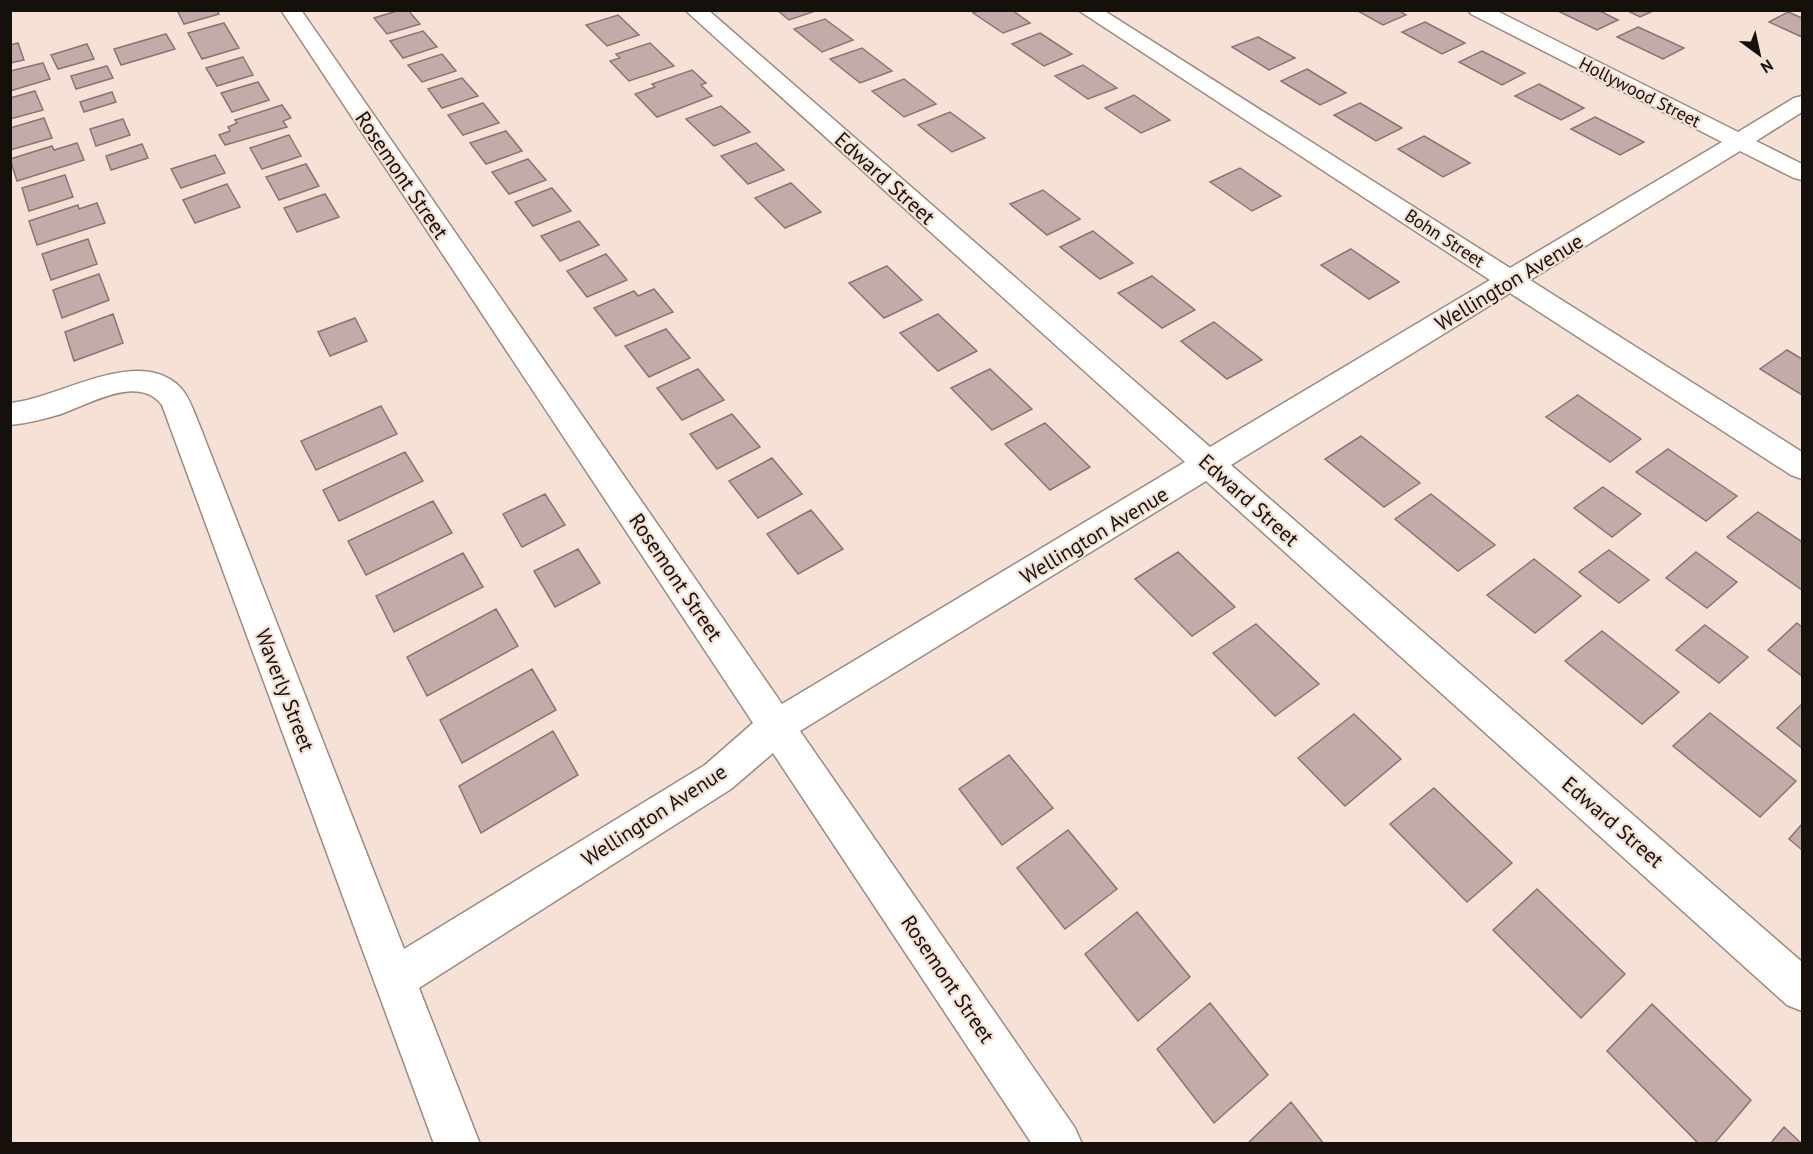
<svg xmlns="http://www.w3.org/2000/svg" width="1813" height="1154" font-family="'PT Sans',sans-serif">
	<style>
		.building { fill: #c2aba9; stroke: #8a7473; stroke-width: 1.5 }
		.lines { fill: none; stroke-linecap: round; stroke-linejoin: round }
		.minor-casing { stroke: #9c8a7f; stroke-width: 3 }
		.minor { fill: #fff; fill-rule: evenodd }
		.labels { text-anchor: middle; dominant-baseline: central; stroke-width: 4.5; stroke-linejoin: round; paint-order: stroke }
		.far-street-label { font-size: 18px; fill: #16100c; stroke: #f5e1d5 }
		.street-label { font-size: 21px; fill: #16100c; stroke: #f5e1d5 }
	</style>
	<rect width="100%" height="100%" fill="#f5e1d5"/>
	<path class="building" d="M 177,10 L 217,10 L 219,14 L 184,24 Z
		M 400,10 L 408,10 L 420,24 L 387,34 L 374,18 Z
		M 777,10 L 818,10 L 789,20 Z
		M 980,10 L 1012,10 L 1030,23 L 1003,33 L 973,13 Z
		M 1356,10 L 1398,10 L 1406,15 L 1383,25 Z
		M 1556,10 L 1598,10 L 1618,20 L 1597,30 Z
		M 1626,10 L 1655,10 L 1640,17 Z
		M 1788,12 L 1802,18 L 1802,37 L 1769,22 Z
		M 618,15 L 639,35 L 607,46 L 586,25 Z
		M 825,19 L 853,40 L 822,52 L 794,29 Z
		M 1425,22 L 1465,43 L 1442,54 L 1402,32 Z
		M 224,23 L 239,48 L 202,59 L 188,33 Z
		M 1638,27 L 1684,48 L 1663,59 L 1617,37 Z
		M 423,31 L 437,47 L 403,58 L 390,41 Z
		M 1040,33 L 1072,54 L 1044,66 L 1012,44 Z
		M 166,34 L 175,49 L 121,65 L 114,49 Z
		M 1258,37 L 1295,58 L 1269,70 L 1232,47 Z
		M 18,43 L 24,60 L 10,63 L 10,45 Z
		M 650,43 L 674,66 L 629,81 L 610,61 L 620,58 L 616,54 Z
		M 87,44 L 94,59 L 58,69 L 51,55 Z
		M 862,48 L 892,71 L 860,83 L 830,59 Z
		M 1482,51 L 1525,73 L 1502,85 L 1459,62 Z
		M 442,54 L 456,71 L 422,82 L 408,65 Z
		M 243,57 L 253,75 L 217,86 L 206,68 Z
		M 43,63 L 50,79 L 10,91 L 10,71 Z
		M 1083,65 L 1117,88 L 1088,99 L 1055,76 Z
		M 107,66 L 113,78 L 76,89 L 71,76 Z
		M 1307,69 L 1346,93 L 1320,105 L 1281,81 Z
		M 692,70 L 706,83 L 701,85 L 712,96 L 657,117 L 635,94 L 655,87 L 652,84 Z
		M 462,78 L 478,96 L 442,108 L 428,89 Z
		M 904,79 L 936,104 L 904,117 L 872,91 Z
		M 258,82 L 269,100 L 232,112 L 221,93 Z
		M 1539,84 L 1584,108 L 1561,120 L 1515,96 Z
		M 35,91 L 43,110 L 10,119 L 10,98 Z
		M 112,92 L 116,102 L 84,112 L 80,102 Z
		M 1134,95 L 1170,120 L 1141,133 L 1105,108 Z
		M 483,103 L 499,123 L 463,135 L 448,115 Z
		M 1360,103 L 1402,128 L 1376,141 L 1334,115 Z
		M 282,105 L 291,118 L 283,121 L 287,127 L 225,145 L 219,135 L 230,131 L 228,127 L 237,123 L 235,120 Z
		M 721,106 L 750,132 L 714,146 L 686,119 Z
		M 950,112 L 985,138 L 952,152 L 918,125 Z
		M 1595,117 L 1644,142 L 1620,155 L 1571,129 Z
		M 44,118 L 52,138 L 10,150 L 10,128 Z
		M 123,119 L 130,135 L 96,146 L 90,129 Z
		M 506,131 L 522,151 L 486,164 L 470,143 Z
		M 289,135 L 301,156 L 262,169 L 250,148 Z
		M 1424,136 L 1470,163 L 1443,177 L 1398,149 Z
		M 77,143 L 84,160 L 17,181 L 10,159 L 52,146 L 54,150 Z
		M 756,143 L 784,170 L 748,184 L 721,156 Z
		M 142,144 L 148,158 L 111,170 L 106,156 Z
		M 215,155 L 225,173 L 181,188 L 171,169 Z
		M 528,159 L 546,180 L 509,194 L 492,172 Z
		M 306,164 L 319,186 L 279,200 L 266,177 Z
		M 1240,168 L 1281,196 L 1252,211 L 1210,182 Z
		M 65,175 L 73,197 L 29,211 L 22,188 Z
		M 791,183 L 821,212 L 785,228 L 755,198 Z
		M 227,184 L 240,207 L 195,223 L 183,200 Z
		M 552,188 L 571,211 L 533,226 L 515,202 Z
		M 1043,190 L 1080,219 L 1047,235 L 1010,204 Z
		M 325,194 L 339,217 L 297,232 L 284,208 Z
		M 97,203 L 105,223 L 37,245 L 29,221 L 78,205 L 79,209 Z
		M 579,221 L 599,245 L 560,261 L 541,236 Z
		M 1093,231 L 1133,263 L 1100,279 L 1060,247 Z
		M 88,239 L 97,264 L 51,280 L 42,254 Z
		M 1351,249 L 1399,282 L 1369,299 L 1321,265 Z
		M 606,254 L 627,280 L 587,297 L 567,271 Z
		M 887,266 L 922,300 L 884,318 L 849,283 Z
		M 99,274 L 109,300 L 62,318 L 53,290 Z
		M 1152,276 L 1195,310 L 1162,328 L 1118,293 Z
		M 654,289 L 673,312 L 616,336 L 594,308 L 634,291 L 638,296 Z
		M 113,314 L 123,343 L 74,361 L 65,332 Z
		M 938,314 L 977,351 L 938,371 L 900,333 Z
		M 355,318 L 367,341 L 330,356 L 318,332 Z
		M 1214,322 L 1262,360 L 1227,379 L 1181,341 Z
		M 666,329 L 690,358 L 649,377 L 625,346 Z
		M 1787,350 L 1802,359 L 1802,395 L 1760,369 Z
		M 698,369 L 724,400 L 682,420 L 657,388 Z
		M 990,369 L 1032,409 L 992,430 L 951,388 Z
		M 1578,395 L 1641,439 L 1610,462 L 1546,417 Z
		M 381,406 L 397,434 L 316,470 L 301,441 Z
		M 732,414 L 760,447 L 717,469 L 690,434 Z
		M 1045,423 L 1090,467 L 1050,490 L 1005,444 Z
		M 1361,436 L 1420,483 L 1384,507 L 1325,459 Z
		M 1668,449 L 1737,496 L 1706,521 L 1636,472 Z
		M 405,452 L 423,481 L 339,521 L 323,490 Z
		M 772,458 L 802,494 L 758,518 L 729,481 Z
		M 1603,487 L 1641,514 L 1612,537 L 1574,508 Z
		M 545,494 L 565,525 L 522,547 L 503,514 Z
		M 1431,494 L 1495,545 L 1458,571 L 1395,519 Z
		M 433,501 L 452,533 L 366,575 L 348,541 Z
		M 811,510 L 843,549 L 798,574 L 767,534 Z
		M 1758,512 L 1802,542 L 1802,590 L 1727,537 Z
		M 578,549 L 600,583 L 555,607 L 534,571 Z
		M 1609,550 L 1649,580 L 1619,603 L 1579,572 Z
		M 1178,552 L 1235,607 L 1192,636 L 1135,579 Z
		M 1696,552 L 1737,582 L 1707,608 L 1666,578 Z
		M 463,553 L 483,587 L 394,632 L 376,596 Z
		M 1534,559 L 1581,596 L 1535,633 L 1487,595 Z
		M 496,609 L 518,646 L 427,696 L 407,657 Z
		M 1797,623 L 1802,627 L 1802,676 L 1768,650 Z
		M 1256,624 L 1319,684 L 1275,716 L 1213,653 Z
		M 1705,625 L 1748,657 L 1719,683 L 1676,650 Z
		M 1602,631 L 1679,692 L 1642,724 L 1565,661 Z
		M 532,669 L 556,710 L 462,763 L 440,720 Z
		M 1802,704 L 1802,748 L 1777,728 Z
		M 1710,713 L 1796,781 L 1760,817 L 1673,746 Z
		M 1354,714 L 1401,759 L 1345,806 L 1298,758 Z
		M 553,731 L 578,775 L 481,833 L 459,786 Z
		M 1009,755 L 1053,808 L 1002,845 L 959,789 Z
		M 1434,788 L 1512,863 L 1467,902 L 1390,824 Z
		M 1802,824 L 1802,850 L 1789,839 Z
		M 1068,830 L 1117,889 L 1065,929 L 1017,868 Z
		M 1537,889 L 1625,974 L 1581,1018 L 1493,930 Z
		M 1137,912 L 1190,977 L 1138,1021 L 1085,954 Z
		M 1210,1003 L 1268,1075 L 1214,1123 L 1157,1049 Z
		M 1652,1004 L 1751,1100 L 1714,1144 L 1699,1144 L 1607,1051 Z
		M 1291,1102 L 1324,1144 L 1247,1144 Z
		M 1784,1127 L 1802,1144 L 1770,1144 Z"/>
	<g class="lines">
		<g class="minor-casing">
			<path id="minor" d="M 281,10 L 301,10 L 782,704 L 1185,462 L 685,10 L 708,10 L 1210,447 L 1490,280 L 1078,10 L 1103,10 L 1510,268 L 1722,142 L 1471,14 L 1468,10 L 1495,10 L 1738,132 L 1794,98 L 1802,96 L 1802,112 L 1756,141 L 1802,164 L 1802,180 L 1794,178 L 1740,151 L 1530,280 L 1802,452 L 1802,479 L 1791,475 L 1510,293 L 1231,465 L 1802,962 L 1802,1011 L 1787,1005 L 1206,481 L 800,731 L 1075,1128 L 1082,1144 L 1032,1144 L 773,753 L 731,789 L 419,988 L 480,1144 L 434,1144 L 162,405 C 138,374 90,404 61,414 C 45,419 28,423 10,425 L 10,403 C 59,399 137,345 180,387 C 189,396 194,412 199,424 L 404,949 L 705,765 L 753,723 Z"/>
		</g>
		<use href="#minor" class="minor"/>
	</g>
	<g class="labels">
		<g class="far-street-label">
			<text transform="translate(1640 92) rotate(27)">Hollywood Street</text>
			<text transform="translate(1445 238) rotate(33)">Bohn Street</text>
		</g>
		<g class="street-label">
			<text transform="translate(402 175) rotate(56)">Rosemont Street</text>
			<text transform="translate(885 178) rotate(42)">Edward Street</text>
			<text transform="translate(1509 282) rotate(-31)">Wellington Avenue</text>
			<text transform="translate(1249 500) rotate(42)">Edward Street</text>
			<text transform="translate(1094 535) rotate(-31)">Wellington Avenue</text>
			<text transform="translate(676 577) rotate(56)">Rosemont Street</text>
			<text transform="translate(285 690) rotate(69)">Waverly Street</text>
			<text transform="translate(654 815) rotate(-33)">Wellington Avenue</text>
			<text transform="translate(1613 822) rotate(41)">Edward Street</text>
			<text transform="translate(948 979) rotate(56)">Rosemont Street</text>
		</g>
	</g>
	<rect width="1813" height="1154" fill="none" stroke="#16100c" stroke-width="24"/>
	<g transform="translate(1759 54) rotate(147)" stroke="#f5e1d5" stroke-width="4.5" paint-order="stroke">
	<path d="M0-4.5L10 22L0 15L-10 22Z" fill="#16100c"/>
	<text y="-9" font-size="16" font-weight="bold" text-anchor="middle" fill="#16100c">N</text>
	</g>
</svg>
